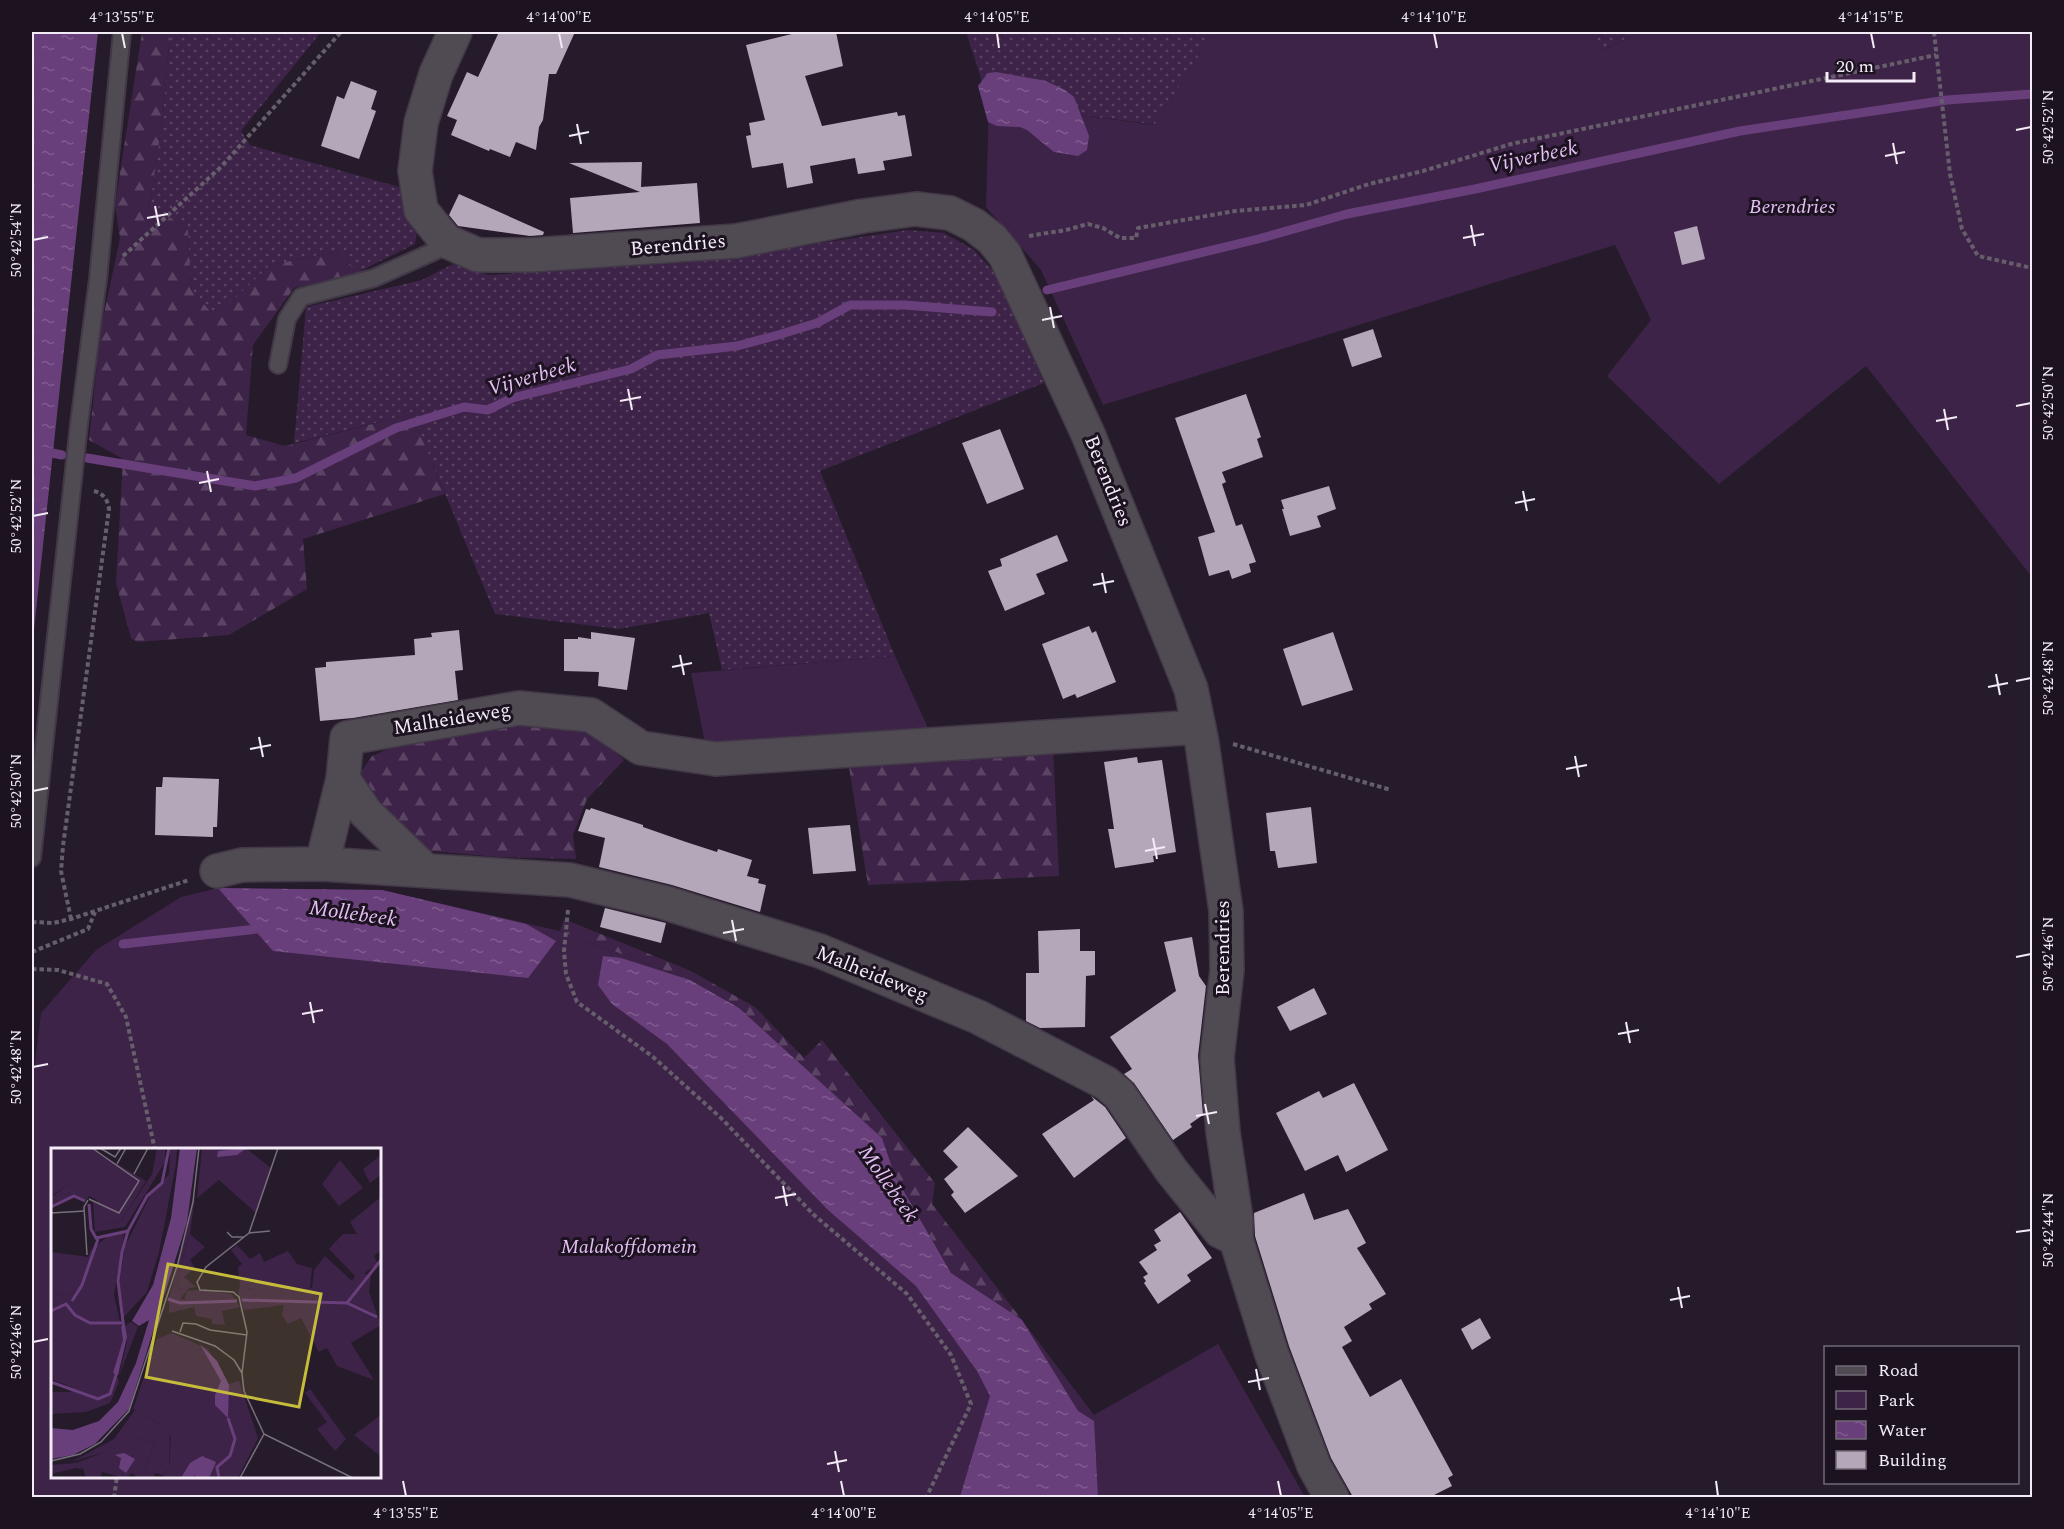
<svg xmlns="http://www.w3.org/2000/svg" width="2064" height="1529" font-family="Spectral,serif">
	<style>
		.grass { fill: url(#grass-dots) }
		.forest { fill: url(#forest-firs) }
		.park { fill: #3d2348; fill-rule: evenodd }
		.water { fill: url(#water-ripples) }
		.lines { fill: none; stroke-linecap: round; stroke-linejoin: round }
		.stream { stroke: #693f7b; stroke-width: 9 }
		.building { fill: #b4a7ba }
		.service-casing { stroke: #423847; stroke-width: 20 }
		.minor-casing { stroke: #423847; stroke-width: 36 }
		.path { stroke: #675e6c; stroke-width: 4; stroke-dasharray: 4.5 3; stroke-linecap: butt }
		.service { stroke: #504b53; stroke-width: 16 }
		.minor { stroke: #504b53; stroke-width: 33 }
		.ticks { fill: none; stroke: #f3ecf6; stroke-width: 2 }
		.labels { text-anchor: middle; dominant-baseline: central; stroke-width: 6; stroke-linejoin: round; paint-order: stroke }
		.park-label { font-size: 20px; font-style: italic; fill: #e4c0f5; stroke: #1c1220 }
		.street-label { font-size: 20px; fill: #f3ecf6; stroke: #1c1220 }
		.water-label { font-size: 21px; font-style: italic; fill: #e4c0f5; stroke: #1c1220 }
		.inset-river { fill: none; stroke: #693f7b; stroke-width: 3 }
		.inset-road { fill: none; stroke: #776f7c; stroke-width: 1.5 }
		.view { fill: #c6bc3c; fill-opacity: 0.15; stroke: #c6bc3c; stroke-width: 3 }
		.inset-edge { fill: none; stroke: #f3ecf6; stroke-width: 3 }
		.neatline { fill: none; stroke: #f3ecf6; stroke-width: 2 }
		.ticks-label { font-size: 15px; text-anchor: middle; fill: #f3ecf6 }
	</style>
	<defs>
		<pattern id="grass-dots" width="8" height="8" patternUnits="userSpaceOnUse" patternTransform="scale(1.5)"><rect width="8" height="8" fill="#3d2348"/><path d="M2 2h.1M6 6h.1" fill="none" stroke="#5a4363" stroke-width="1.8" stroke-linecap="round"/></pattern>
		<pattern id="forest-firs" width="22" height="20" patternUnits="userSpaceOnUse" patternTransform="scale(1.5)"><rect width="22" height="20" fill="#3d2348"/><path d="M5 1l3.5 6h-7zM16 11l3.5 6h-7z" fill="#5a4363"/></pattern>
		<pattern id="water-ripples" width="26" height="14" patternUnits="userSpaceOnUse" patternTransform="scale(1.5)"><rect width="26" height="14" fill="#693f7b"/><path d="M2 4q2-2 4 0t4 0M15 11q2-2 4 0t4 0" fill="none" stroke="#7f5b8e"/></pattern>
	</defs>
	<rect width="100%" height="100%" fill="#251b2a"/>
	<path class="grass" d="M 170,32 L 321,32 L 241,131 L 250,145 L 399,187 L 417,232 L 415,244 L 354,274 L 345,250 L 270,265 L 216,318 L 191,289 L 188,230 L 150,204 L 163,116 Z
		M 966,32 L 1640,32 L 1561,70 L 1266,139 L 989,103 Z
		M 908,230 L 944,233 L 973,249 L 994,272 L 1044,383 L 820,471 L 895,656 L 722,670 L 709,613 L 619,629 L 495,614 L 412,414 L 294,443 L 306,307 L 422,280 L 453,264 L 489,275 L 692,262 Z"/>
	<path class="forest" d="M 142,32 L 170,32 L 163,116 L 150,204 L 188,230 L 191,289 L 215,317 L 270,265 L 345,250 L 354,274 L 294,288 L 253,345 L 246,435 L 285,446 L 412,414 L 445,494 L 303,539 L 307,589 L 229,635 L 137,642 L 131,638 L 116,583 L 123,459 L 89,440 L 101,328 L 120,238 L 115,205 Z
		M 533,715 L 583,726 L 624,760 L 587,799 L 573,835 L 576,859 L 498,857 L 431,851 L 375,806 L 361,772 L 372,756 L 409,740 Z
		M 1053,746 L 1059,876 L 868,885 L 848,761 Z
		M 564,919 L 691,971 L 755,1007 L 804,1058 L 822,1040 L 935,1183 L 932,1204 L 1022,1320 L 951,1273 L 895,1176 L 882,1138 L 739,1008 L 690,980 L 560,931 Z"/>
	<path class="park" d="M 1214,32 L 1592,32 L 1603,50 L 1640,32 L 2032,32 L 2032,577 L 1866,366 L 1719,484 L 1607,376 L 1651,320 L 1615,245 L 1103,405 L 1041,270 L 986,207 L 989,103 L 1154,125 Z
		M 895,656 L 928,728 L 840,739 L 706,748 L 691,673 Z
		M 218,888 L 382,890 L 560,931 L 690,980 L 739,1008 L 882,1138 L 895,1176 L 951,1273 L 1022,1320 L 1094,1415 L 1218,1344 L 1305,1497 L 32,1498 L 32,1087 L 41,1013 L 96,950 L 181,897 ZM 52,1150 L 380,1150 L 380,1476 L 52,1476 Z"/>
	<path class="water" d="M 32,32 L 98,32 L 32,648 Z
		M 996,72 L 1046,81 L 1065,90 L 1074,97 L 1089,136 L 1087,150 L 1078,156 L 1054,152 L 1027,130 L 1020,127 L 997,126 L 988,122 L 978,86 L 988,73 Z
		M 218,888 L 382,890 L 526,924 L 556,941 L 528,978 L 273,951 Z
		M 603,956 L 621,958 L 690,980 L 739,1008 L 882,1138 L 895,1176 L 951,1273 L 1022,1320 L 1078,1411 L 1094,1421 L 1098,1497 L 960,1497 L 990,1396 L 977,1371 L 916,1286 L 828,1210 L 667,1044 L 612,1004 L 598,985 Z"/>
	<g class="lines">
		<path class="stream" d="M 1047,290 L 1258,239 L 1347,214 L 1475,189 L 1740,131 L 1947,100 L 2032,94
			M 32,449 L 62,455
			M 87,458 L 255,486 L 296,478 L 396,428 L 464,407 L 488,410 L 512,398 L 631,369 L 657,355 L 737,346 L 778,335 L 817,323 L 850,305 L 905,305 L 992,312
			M 123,944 L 266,928"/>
	</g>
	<path class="building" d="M 499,32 L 575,32 L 556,74 L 549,74 L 543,120 L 539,127 L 536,150 L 516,142 L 510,157 L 490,149 L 489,151 L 451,135 L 457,120 L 447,116 L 467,72 L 478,77 Z
		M 800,32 L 836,32 L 843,66 L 805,76 L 822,126 L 897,112 L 898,116 L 905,115 L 912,156 L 883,161 L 885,170 L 858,174 L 855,158 L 810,166 L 813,183 L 787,188 L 783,163 L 752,168 L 746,136 L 751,135 L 749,123 L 765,120 L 746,45 Z
		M 351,81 L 377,91 L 371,109 L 376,111 L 359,159 L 321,146 L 337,96 L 344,99 Z
		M 642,162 L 641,187 L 697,183 L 700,223 L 573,233 L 570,198 L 640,192 L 569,163 Z
		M 459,194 L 544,232 L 543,235 L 530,236 L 458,226 L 449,215 Z
		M 1697,226 L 1705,259 L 1682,265 L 1674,232 Z
		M 1373,329 L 1382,357 L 1352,367 L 1343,339 Z
		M 1246,394 L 1261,437 L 1257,439 L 1263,457 L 1222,472 L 1226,482 L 1222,484 L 1236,526 L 1242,524 L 1256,562 L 1249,564 L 1251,572 L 1232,579 L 1229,570 L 1209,576 L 1198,537 L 1215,532 L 1175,418 Z
		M 1000,429 L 1024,489 L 987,504 L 962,443 Z
		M 1329,486 L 1336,509 L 1317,516 L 1321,527 L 1290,536 L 1282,509 L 1284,509 L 1281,500 Z
		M 1057,535 L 1068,561 L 1036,574 L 1045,594 L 1005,611 L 988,571 L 1002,566 L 1000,559 Z
		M 1089,626 L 1092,633 L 1096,631 L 1116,682 L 1077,698 L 1075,694 L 1063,699 L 1042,644 Z
		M 459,630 L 463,670 L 455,671 L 458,700 L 353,718 L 320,721 L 315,668 L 326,667 L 326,662 L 415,655 L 414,639 L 432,637 L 431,633 Z
		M 591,632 L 635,638 L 627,690 L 598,686 L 599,672 L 564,671 L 564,639 L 578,639 L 578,637 L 591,639 Z
		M 1333,632 L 1353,690 L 1302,706 L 1283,649 Z
		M 1137,757 L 1138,763 L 1162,760 L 1176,852 L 1153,856 L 1154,862 L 1115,868 L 1108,829 L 1114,829 L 1104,762 Z
		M 163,777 L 219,779 L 217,827 L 213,827 L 213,837 L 155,835 L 156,787 L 162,787 Z
		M 1311,807 L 1317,863 L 1278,868 L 1275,851 L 1270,851 L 1266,813 Z
		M 591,808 L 643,825 L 643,827 L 686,842 L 717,852 L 718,849 L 752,860 L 747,876 L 759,879 L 758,883 L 766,885 L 760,912 L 672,885 L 599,867 L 605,838 L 578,831 L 586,809 L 590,810 Z
		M 850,825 L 856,871 L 813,874 L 808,828 Z
		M 605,908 L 666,923 L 661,943 L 600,927 Z
		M 1080,929 L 1080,951 L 1095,951 L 1095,975 L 1086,976 L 1085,1027 L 1040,1028 L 1026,1021 L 1026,973 L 1039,973 L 1038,931 Z
		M 1192,937 L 1199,976 L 1206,986 L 1198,1056 L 1203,1115 L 1190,1124 L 1192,1127 L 1173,1140 L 1134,1083 L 1124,1074 L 1132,1069 L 1110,1037 L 1176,991 L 1164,942 Z
		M 1314,988 L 1327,1014 L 1290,1031 L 1277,1007 Z
		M 1354,1083 L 1388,1150 L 1346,1172 L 1338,1155 L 1305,1171 L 1276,1113 L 1319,1091 L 1323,1098 Z
		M 1091,1096 L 1105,1107 L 1126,1138 L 1074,1178 L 1042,1134 L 1094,1100 Z
		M 968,1127 L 1018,1176 L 965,1213 L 951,1195 L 954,1192 L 944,1179 L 958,1167 L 943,1151 Z
		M 1304,1193 L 1314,1220 L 1348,1209 L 1366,1243 L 1357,1248 L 1386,1294 L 1369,1304 L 1372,1309 L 1344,1327 L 1352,1341 L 1342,1347 L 1370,1397 L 1401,1379 L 1453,1475 L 1448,1478 L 1452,1486 L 1430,1497 L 1353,1497 L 1331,1458 L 1289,1346 L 1255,1236 L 1254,1213 Z
		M 1180,1212 L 1212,1258 L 1187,1275 L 1191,1281 L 1158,1304 L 1144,1283 L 1146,1281 L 1143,1277 L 1148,1274 L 1139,1262 L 1157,1250 L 1154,1245 L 1161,1241 L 1154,1230 Z
		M 1480,1318 L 1491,1338 L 1472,1350 L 1461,1329 Z"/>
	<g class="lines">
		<g class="service-casing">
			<path id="service" d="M 278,365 L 287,319 L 301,297 L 374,278 L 435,251 L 446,241
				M 32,858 L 79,424 L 98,279 L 122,32"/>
		</g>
		<g class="minor-casing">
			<path id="minor" d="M 455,32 L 436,74 L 421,123 L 415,171 L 421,210 L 446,241 L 478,255 L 531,255 L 736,241 L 863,216 L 916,209 L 950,213 L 974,225 L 992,239 L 1005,255 L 1088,434 L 1191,689 L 1202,743 L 1226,911 L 1227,970 L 1217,1058 L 1223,1132 L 1236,1219 L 1236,1239 L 1271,1352 L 1314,1466 L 1332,1498
				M 343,779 L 366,813 L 424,869
				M 322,864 L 343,779 L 347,738 L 519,708 L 591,715 L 641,748 L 716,759 L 1199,727
				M 217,871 L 242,865 L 322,864 L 570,880 L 666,903 L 820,951 L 978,1017 L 1106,1083 L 1119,1094 L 1171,1170 L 1220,1231 L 1236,1239"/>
		</g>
		<path class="path" d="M 1934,32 L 1950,174 L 1962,229 L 1978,256 L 2032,268
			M 1029,236 L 1066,230 L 1088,224 L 1103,228 L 1120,238 L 1136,238 L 1138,228 L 1235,211 L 1306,205 L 1369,184 L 1423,171 L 1511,144 L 1936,55
			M 123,256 L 221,167 L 341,32
			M 1233,744 L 1391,790
			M 568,910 L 564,951 L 566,974 L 577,1002 L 652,1056 L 721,1118 L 814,1215 L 907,1294 L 951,1355 L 971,1404 L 926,1498
			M 71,919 L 61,871 L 63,846 L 109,509 C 108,500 103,493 94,491
			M 32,922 L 53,923 L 71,919 L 189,880
			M 32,952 L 88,929 L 95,912
			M 32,969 L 58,970 L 107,984 L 126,1017 L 155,1150
			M 114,1498 L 117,1476"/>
		<use href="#service" class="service"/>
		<use href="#minor" class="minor"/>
	</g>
	<path class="ticks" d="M 122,33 L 125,48M 559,33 L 562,48M 997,33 L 999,48M 1434,33 L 1437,48M 1871,33 L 1874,48M 577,124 L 581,144M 2016,130 L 2031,127M 569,136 L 589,132M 1893,143 L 1897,164M 1885,156 L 1905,152M 155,206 L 159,226M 147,218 L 168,214M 1471,225 L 1475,246M 1463,238 L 1484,234M 33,240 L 48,237M 1050,307 L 1054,328M 1042,320 L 1062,316M 628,389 L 632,410M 620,401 L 641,397M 2016,406 L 2031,403M 1944,409 L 1948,430M 1936,421 L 1957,417M 207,471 L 211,492M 199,483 L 219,479M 1523,491 L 1527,511M 1515,503 L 1535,499M 33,516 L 48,513M 1102,573 L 1106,593M 1093,585 L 1114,581M 680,655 L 684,675M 672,667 L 692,663M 1996,674 L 2000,695M 2016,681 L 2031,678M 1988,687 L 2008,683M 259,737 L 263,757M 250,749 L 271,745M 1575,756 L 1579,777M 1566,769 L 1587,765M 33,791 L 48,788M 1153,838 L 1157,859M 1145,851 L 1165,847M 732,920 L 736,941M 723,933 L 744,929M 2016,957 L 2031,954M 310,1002 L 314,1023M 302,1014 L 323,1010M 1626,1022 L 1630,1043M 1618,1034 L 1639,1030M 33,1067 L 48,1064M 1205,1104 L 1209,1124M 1196,1116 L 1217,1112M 783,1186 L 787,1206M 775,1198 L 796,1194M 2016,1232 L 2031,1230M 1678,1287 L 1682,1308M 1670,1300 L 1690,1296M 33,1342 L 48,1339M 1256,1369 L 1260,1390M 1248,1382 L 1269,1378M 835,1451 L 839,1472M 827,1464 L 847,1460M 403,1481 L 406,1496M 841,1481 L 844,1496M 1278,1481 L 1281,1496M 1716,1481 L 1718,1496"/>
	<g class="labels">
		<g class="park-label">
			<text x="1792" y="207">Berendries</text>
			<text x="629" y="1247">Malakoffdomein</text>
		</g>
		<g class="street-label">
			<text transform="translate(678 245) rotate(-5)">Berendries</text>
			<text transform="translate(1108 481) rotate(68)">Berendries</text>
			<text transform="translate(452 719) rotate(-9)">Malheideweg</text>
			<text transform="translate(1223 948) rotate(-90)">Berendries</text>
			<text transform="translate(872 974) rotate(22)">Malheideweg</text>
		</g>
		<g class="water-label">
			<text transform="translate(1533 157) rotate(-12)">Vijverbeek</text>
			<text transform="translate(532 377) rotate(-16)">Vijverbeek</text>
			<text transform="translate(353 914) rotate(8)">Mollebeek</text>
			<text transform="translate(888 1184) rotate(55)">Mollebeek</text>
		</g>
	</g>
	<g transform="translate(51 1148)">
		<rect width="330" height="330" fill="#251b2a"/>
		<path d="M 0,0 L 39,0 L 95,33 L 70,73 L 50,77 L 46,52 L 17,37 L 2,47 L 7,56 L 0,58 ZM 119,0 L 126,0 L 125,16 L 108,104 L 96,144 L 72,170 L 68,136 L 74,98 L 99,48 L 118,26 ZM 151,0 L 196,1 L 220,20 L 205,65 L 168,32 L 146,50 ZM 330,7 L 330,27 L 319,35 L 312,21 ZM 289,12 L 312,40 L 288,58 L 271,36 ZM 330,49 L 330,102 L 323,108 L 327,116 L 312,126 L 285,93 L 292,86 L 306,86 L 299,74 ZM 139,86 L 154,99 L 139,112 L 144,120 L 133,129 L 145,139 L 129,142 L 125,133 ZM 186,97 L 199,111 L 209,105 L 213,114 L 237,103 L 246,116 L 261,120 L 259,140 L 209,144 L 189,138 L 187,119 L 191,116 L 180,102 ZM 0,104 L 38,109 L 22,146 L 4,147 L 0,152 ZM 147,142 L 181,146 L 189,159 L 171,163 L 174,177 L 161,176 L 161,171 L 145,168 L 142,153 L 133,153 L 136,143 ZM 259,241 L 295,291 L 284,303 L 266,281 L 276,274 L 254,245 ZM 84,262 L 109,276 L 110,272 L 119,282 L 118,320 L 112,327 L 103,325 L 104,330 L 86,330 L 93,325 L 104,294 L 89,290 L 86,296 L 64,301 L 57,298 L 57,303 L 20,314 L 63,291 ZM 330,267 L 330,307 L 329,308 L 303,287 Z" fill="#3d2348"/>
		<path d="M 106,0 L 114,0 L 114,14 L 74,79 L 44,84 L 42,53 L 49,58 L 50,77 L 70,73 L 101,26 ZM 17,37 L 28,39 L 41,45 L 35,52 L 23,46 L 7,56 L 2,48 ZM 144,48 L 139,86 L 125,133 L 129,142 L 139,139 L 129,151 L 142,152 L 143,159 L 118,165 L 118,150 ZM 61,85 L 73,86 L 63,147 L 73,192 L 65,225 L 68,234 L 59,255 L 35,264 L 0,266 L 0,244 L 20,244 L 21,239 L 0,231 L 0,152 L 4,147 L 22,146 L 40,102 ZM 89,290 L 104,294 L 93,325 L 86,330 L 82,325 L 74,330 L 51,324 L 50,330 L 35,330 L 32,321 L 25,320 L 0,326 L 0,317 L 25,315 L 56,303 L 57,298 L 64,301 L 69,295 L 85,296 Z" fill="#3d2348"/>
		<path d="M 80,174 L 87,179 L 68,228 L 76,193 L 74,178 Z" fill="#3d2348"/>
		<path d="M 285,93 L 312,125 L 320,128 L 318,144 L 330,177 L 300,195 L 323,232 L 286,218 L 276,200 L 268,204 L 250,170 L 237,176 L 231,167 L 233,157 L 193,162 L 187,145 L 189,138 L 201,142 L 218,127 L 235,142 L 261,140 L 263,122 L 274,108 L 301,133 L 304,128 L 278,101 ZM 17,157 L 40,175 L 69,178 L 73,192 L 65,225 L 53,247 L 44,248 L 0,231 L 0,165 ZM 121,185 L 157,201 L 178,236 L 188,233 L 207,290 L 187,330 L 110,330 L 118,320 L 120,289 L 111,273 L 109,276 L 82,261 L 106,191 Z" fill="#3d2348"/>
		<path d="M 129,0 L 146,0 L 136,74 L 78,261 L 44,296 L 22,307 L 0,311 L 0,280 L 22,282 L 48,273 L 67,254 L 85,215 L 98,172 L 88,178 L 81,173 L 102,137 L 120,70 ZM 196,0 L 186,7 L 166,9 L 167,3 ZM 70,178 L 74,178 L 76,189 L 67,227 L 62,225 L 72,192 ZM 149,196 L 166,213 L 178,237 L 177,270 L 164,257 L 164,247 L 170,233 ZM 73,305 L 84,311 L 75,325 L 68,320 L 70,310 L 64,307 ZM 151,308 L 165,314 L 158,330 L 143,330 L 145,325 L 142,330 L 130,330 L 139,315 Z" fill="#693f7b"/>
		<path class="inset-river" d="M 38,56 L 40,81 L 45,90 L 77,83M 0,59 L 23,48 L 34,53M 117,151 L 129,155 L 186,153M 191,152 L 296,155 L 330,112M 21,153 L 31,137 L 47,91M 296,155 L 326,169M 0,163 L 15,156 L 24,167 L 39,175 L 71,175M 73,182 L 67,133 L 71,104 L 77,83 L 96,48 L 111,35 L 118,0M 0,234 L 47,251 L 59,246 L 67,221M 168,330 L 166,319 L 179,308 L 184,291 L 177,270"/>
		<path class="inset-road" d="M 49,0 L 64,9 L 70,0M 66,16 L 75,0M 83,26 L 97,0M 38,51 L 68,65 L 88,33 L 41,0M 0,65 L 34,63M 176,84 L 181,89 L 193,89M 198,85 L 219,83M 36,107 L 33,59 L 37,52M 121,183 L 164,198 L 183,212 L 191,225M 129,184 L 132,175 L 145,176 L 159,182 L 196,187M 213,286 L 193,243 L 191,225 L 196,184 L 188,149 L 182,144 L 149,142 L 146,134 L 155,119 L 198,85 L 227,0M 213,286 L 302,330M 0,313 L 29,306 L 50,294 L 78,263 L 127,115 L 142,54 L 148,0M 189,330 L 213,286"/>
		<path class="view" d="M 117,116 L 270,146 L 248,259 L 95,229 Z"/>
		<rect width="330" height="330" class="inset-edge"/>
	</g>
	<rect width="2064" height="1529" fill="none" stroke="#1c1220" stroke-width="66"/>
	<rect x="1824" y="1346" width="195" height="138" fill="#1c1220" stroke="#726976" stroke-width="1.5"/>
	<rect x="1836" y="1366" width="30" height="9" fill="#504b53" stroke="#726976" stroke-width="1.5"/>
	<text x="1878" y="1376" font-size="18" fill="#f3ecf6">Road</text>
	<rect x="1836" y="1391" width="30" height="18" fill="#3d2348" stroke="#726976" stroke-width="1.5"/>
	<text x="1878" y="1406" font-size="18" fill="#f3ecf6">Park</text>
	<rect x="1836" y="1421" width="30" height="18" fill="url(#water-ripples)" stroke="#726976" stroke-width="1.5"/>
	<text x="1878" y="1436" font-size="18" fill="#f3ecf6">Water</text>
	<rect x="1836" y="1451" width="30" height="18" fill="#b4a7ba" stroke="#726976" stroke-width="1.5"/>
	<text x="1878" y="1466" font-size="18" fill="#f3ecf6">Building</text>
	<path d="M1827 72v9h87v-9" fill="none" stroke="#f3ecf6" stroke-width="3"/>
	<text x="1836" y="72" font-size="18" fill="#f3ecf6" stroke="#1c1220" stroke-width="4.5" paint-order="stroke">20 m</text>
	<rect x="33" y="33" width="1998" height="1463" class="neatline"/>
	<g class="ticks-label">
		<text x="122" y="22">4°13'55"E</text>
		<text x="559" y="22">4°14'00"E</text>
		<text x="997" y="22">4°14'05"E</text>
		<text x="1434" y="22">4°14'10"E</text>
		<text x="1871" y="22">4°14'15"E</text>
		<text transform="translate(2048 127) rotate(-90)" y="5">50°42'52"N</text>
		<text transform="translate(16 240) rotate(-90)" y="5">50°42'54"N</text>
		<text transform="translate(2048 403) rotate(-90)" y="5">50°42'50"N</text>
		<text transform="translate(16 516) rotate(-90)" y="5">50°42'52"N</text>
		<text transform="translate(2048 678) rotate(-90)" y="5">50°42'48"N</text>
		<text transform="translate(16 791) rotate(-90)" y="5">50°42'50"N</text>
		<text transform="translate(2048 954) rotate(-90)" y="5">50°42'46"N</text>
		<text transform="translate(16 1067) rotate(-90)" y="5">50°42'48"N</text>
		<text transform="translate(2048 1230) rotate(-90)" y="5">50°42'44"N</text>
		<text transform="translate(16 1342) rotate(-90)" y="5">50°42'46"N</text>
		<text x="406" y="1518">4°13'55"E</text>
		<text x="844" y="1518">4°14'00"E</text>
		<text x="1281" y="1518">4°14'05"E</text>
		<text x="1718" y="1518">4°14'10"E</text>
	</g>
</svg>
